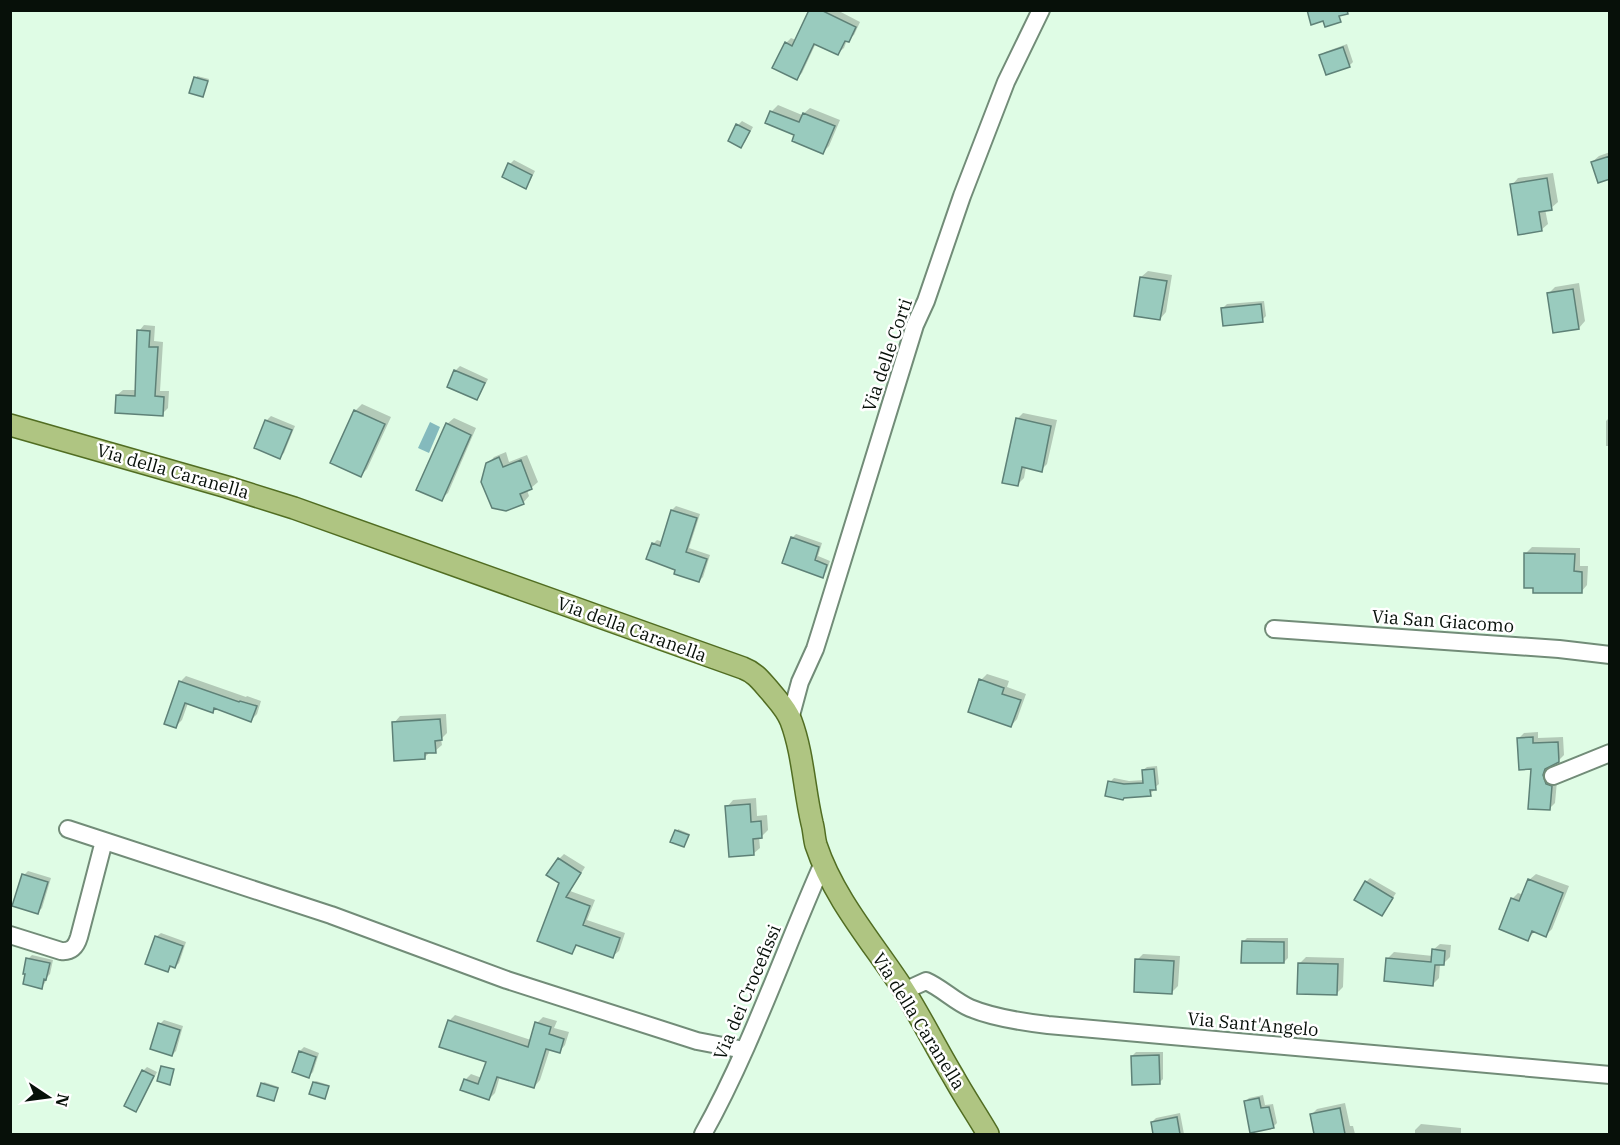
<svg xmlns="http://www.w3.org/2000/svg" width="1620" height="1145" font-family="'IBM Plex Serif',serif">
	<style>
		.water { fill: #84babd }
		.shadow { fill: #0003 }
		.building { fill: #99cbbe; stroke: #5e8177; stroke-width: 1.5 }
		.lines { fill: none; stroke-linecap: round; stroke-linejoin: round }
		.minor-casing { stroke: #728c78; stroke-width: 20 }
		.major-casing { stroke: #516d22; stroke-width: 24 }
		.minor { stroke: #fff; stroke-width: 16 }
		.major { stroke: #afc582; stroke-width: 21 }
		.labels { text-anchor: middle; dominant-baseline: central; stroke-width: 5; stroke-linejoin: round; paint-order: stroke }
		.street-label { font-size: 18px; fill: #071009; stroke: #fff }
	</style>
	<rect width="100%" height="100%" fill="#dffce5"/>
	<path class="water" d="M 430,422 L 440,427 L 429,453 L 418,448 Z"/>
	<path class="shadow" d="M 810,10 L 837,10 L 860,22 L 854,35 L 847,40 L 844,48 L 838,53 L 816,43 L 802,73 L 797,78 L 786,43 L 791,38 L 796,40 Z
		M 1347,44 L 1353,62 L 1349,66 L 1321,56 L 1325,52 Z
		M 197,76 L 209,79 L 203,95 L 191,92 Z
		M 778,105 L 802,115 L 810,108 L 840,120 L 829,146 L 823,152 L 796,135 L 767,122 L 772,111 Z
		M 742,121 L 753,127 L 745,142 L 741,146 L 730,140 L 738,125 Z
		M 1610,152 L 1610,178 L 1592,162 L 1599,156 Z
		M 514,160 L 535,171 L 529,183 L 525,187 L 510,164 Z
		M 1553,173 L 1558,202 L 1551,208 L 1545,209 L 1548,224 L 1541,230 L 1512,185 L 1518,178 Z
		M 1148,271 L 1172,275 L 1166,312 L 1160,319 L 1141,277 Z
		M 1579,283 L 1585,321 L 1579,328 L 1549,293 L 1555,287 Z
		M 1264,301 L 1266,316 L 1262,320 L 1223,308 L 1227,304 Z
		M 144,325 L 155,326 L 154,341 L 163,342 L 160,391 L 169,391 L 168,408 L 162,414 L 117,395 L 123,390 L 137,390 L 139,331 Z
		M 460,366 L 488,379 L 480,395 L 476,399 L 449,386 L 456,370 Z
		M 362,404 L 391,417 L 367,469 L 361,475 L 355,411 Z
		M 1023,413 L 1057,420 L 1047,464 L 1041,470 L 1026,467 L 1024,478 L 1017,485 L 1017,419 Z
		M 271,416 L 295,426 L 284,453 L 280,457 L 256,448 L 267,420 Z
		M 1610,417 L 1610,446 L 1606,446 L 1606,421 Z
		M 454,418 L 476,428 L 448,493 L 441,499 L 447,424 Z
		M 506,452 L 509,462 L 527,455 L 538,482 L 531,488 L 527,490 L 529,496 L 523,503 L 488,464 L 494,457 Z
		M 676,506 L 700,514 L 689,548 L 710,555 L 703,577 L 699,581 L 653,544 L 657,540 L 663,542 L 672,510 Z
		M 796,534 L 822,543 L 818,556 L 830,561 L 826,572 L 822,576 L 792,538 Z
		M 1532,547 L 1580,548 L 1580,566 L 1588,566 L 1587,585 L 1581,592 L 1526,553 Z
		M 987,674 L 1009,681 L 1007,687 L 1026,694 L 1017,719 L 1011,726 L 981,680 Z
		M 186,676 L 246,697 L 247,696 L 261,701 L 257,714 L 251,720 L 216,707 L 212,711 L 188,703 L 182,720 L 176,726 L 180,682 Z
		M 446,714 L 447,733 L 441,739 L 442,745 L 435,751 L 431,751 L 424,758 L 394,723 L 400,716 Z
		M 1538,732 L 1538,738 L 1563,737 L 1564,755 L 1558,761 L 1549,766 L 1547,769 L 1551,778 L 1557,781 L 1555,803 L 1550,808 L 1519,738 L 1524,733 Z
		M 1157,766 L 1159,784 L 1154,788 L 1154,790 L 1150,794 L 1110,782 L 1114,778 L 1129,781 L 1144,780 L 1143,770 L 1147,767 Z
		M 756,798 L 757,816 L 767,815 L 768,830 L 761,837 L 759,837 L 760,848 L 753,854 L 727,807 L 733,800 Z
		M 678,829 L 690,834 L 684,846 L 672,841 Z
		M 564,854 L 585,867 L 570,891 L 595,900 L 587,920 L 625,933 L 619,951 L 613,956 L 578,944 L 572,952 L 559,859 Z
		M 28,871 L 51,878 L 42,908 L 38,912 L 24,875 Z
		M 1536,874 L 1569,886 L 1552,929 L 1546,935 L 1535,931 L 1528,939 L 1512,899 L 1518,893 L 1524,895 L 1529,880 Z
		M 1370,878 L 1396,893 L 1385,910 L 1366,882 Z
		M 161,933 L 186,942 L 179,963 L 175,967 L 172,965 L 167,971 L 147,963 L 157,936 Z
		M 1247,938 L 1288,938 L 1288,958 L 1284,962 L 1243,942 Z
		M 1440,944 L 1451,945 L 1450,957 L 1443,964 L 1440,964 L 1439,978 L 1433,984 L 1388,958 L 1394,952 L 1433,956 L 1433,950 Z
		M 1143,954 L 1180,956 L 1178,986 L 1171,993 L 1137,960 Z
		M 32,955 L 53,960 L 50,974 L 47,977 L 45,983 L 41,987 L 28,959 Z
		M 1306,957 L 1344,958 L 1343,987 L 1337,993 L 1300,963 Z
		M 455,1015 L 531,1040 L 537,1023 L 543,1017 L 557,1021 L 554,1028 L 569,1032 L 565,1045 L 559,1052 L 550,1049 L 540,1080 L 534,1087 L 500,1076 L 495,1093 L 489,1099 L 465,1080 L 471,1074 L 482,1078 L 488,1061 L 449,1021 Z
		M 164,1020 L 183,1026 L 176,1051 L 172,1055 L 160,1024 Z
		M 304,1047 L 319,1053 L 313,1072 L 309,1076 L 294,1071 L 300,1051 Z
		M 1136,1052 L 1163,1052 L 1163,1079 L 1159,1083 L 1132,1056 Z
		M 147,1067 L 157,1072 L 140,1106 L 136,1110 L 143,1071 Z
		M 316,1081 L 329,1085 L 326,1095 L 314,1082 Z
		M 264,1082 L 279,1087 L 274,1099 L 262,1084 Z
		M 1263,1095 L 1265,1105 L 1273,1104 L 1277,1123 L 1273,1127 L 1245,1102 L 1249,1098 Z
		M 1345,1103 L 1350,1126 L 1353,1126 L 1355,1134 L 1315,1134 L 1311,1115 L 1317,1109 Z
		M 1180,1113 L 1184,1134 L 1155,1134 L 1152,1122 L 1156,1118 Z
		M 1421,1124 L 1461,1128 L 1461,1134 L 1415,1134 L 1415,1130 Z"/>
	<path class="building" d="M 809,10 L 821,10 L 856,27 L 849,42 L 845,41 L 838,55 L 814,44 L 797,80 L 772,68 L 785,42 L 792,46 Z
		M 1307,10 L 1347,10 L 1348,14 L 1339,16 L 1341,22 L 1325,27 L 1323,21 L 1311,25 Z
		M 1343,47 L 1350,67 L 1326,75 L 1319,55 Z
		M 194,77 L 208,81 L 203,97 L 189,93 Z
		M 770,111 L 799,122 L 803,113 L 835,126 L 823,154 L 792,141 L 794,135 L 765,123 Z
		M 736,124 L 750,131 L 741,148 L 728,141 Z
		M 1610,156 L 1610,179 L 1598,183 L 1591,162 Z
		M 508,163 L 532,175 L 526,189 L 502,177 Z
		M 1547,178 L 1552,210 L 1539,212 L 1542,231 L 1518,235 L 1510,184 Z
		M 1140,277 L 1167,281 L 1160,320 L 1134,316 Z
		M 1573,289 L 1579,329 L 1553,333 L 1547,293 Z
		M 1261,304 L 1263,322 L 1223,326 L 1221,308 Z
		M 137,330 L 150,331 L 149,347 L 158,347 L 155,396 L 164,397 L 163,416 L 115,413 L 116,395 L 135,396 Z
		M 454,370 L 485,383 L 477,400 L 447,387 Z
		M 354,410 L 385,424 L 361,477 L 330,463 Z
		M 1016,418 L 1051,426 L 1042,472 L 1022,467 L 1018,486 L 1002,483 Z
		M 265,420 L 292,430 L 280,459 L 254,448 Z
		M 446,423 L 471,435 L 442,501 L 416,490 Z
		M 499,457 L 503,467 L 521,460 L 532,489 L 520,494 L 524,504 L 506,511 L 492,508 L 481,482 L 486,463 Z
		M 671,510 L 697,518 L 686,552 L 707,559 L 699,582 L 674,574 L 675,570 L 646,559 L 652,543 L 660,546 Z
		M 791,537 L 819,547 L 815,560 L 827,565 L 823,578 L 782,563 Z
		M 1524,553 L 1575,554 L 1574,571 L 1582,572 L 1582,593 L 1533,593 L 1533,588 L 1524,588 Z
		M 979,679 L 1004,688 L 1002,694 L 1021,700 L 1011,727 L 968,712 Z
		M 179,681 L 239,702 L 240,701 L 257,706 L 251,722 L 214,708 L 213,713 L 185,703 L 176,728 L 164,724 Z
		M 440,719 L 442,740 L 435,741 L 436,753 L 425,753 L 425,759 L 394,761 L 392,722 Z
		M 1533,737 L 1533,743 L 1558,742 L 1559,762 L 1545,769 L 1543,775 L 1546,784 L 1552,786 L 1550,810 L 1528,809 L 1531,769 L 1519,770 L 1517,738 Z
		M 1154,769 L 1156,790 L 1150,790 L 1151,796 L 1124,798 L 1123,800 L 1105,796 L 1108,781 L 1124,784 L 1143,783 L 1142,770 Z
		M 750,804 L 751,822 L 761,821 L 762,838 L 753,839 L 754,855 L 729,857 L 725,806 Z
		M 675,830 L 689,835 L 684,847 L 670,842 Z
		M 558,858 L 581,873 L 566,897 L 590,906 L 583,925 L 620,938 L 613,958 L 576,945 L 572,954 L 537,941 L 559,883 L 546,875 Z
		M 22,874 L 48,882 L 38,914 L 12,906 Z
		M 1528,879 L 1563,893 L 1546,937 L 1532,931 L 1528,941 L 1499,929 L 1511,898 L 1519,901 Z
		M 1365,881 L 1393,898 L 1382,916 L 1354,900 Z
		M 155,936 L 183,946 L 175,968 L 170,966 L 168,972 L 145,964 Z
		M 1242,941 L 1284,942 L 1284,963 L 1241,963 Z
		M 1432,949 L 1445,951 L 1444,965 L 1435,965 L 1433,986 L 1384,981 L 1386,958 L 1431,962 Z
		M 26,958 L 50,963 L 46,980 L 44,979 L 42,989 L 23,984 L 25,974 L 23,974 Z
		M 1135,959 L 1174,961 L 1172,994 L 1134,992 Z
		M 1298,963 L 1338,964 L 1337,995 L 1297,994 Z
		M 448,1020 L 528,1047 L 535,1022 L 551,1027 L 549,1034 L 564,1039 L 560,1053 L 546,1049 L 534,1088 L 497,1077 L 489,1100 L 460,1090 L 464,1079 L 478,1084 L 486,1062 L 439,1047 Z
		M 158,1023 L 180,1030 L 172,1056 L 150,1049 Z
		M 299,1051 L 316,1057 L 309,1078 L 292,1072 Z
		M 1159,1055 L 1160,1084 L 1132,1085 L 1131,1056 Z
		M 161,1066 L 174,1069 L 170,1085 L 157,1081 Z
		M 142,1070 L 154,1076 L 136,1112 L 124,1106 Z
		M 313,1082 L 329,1086 L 325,1099 L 309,1094 Z
		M 261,1083 L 278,1088 L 274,1101 L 257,1096 Z
		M 1259,1098 L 1261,1108 L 1269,1107 L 1274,1128 L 1250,1133 L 1244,1101 Z
		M 1340,1108 L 1345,1134 L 1314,1134 L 1310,1114 Z
		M 1177,1117 L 1180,1134 L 1153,1134 L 1151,1122 Z"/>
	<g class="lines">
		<g class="minor-casing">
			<path id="minor" d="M 1274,629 L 1559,649 L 1610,655
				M 790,719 L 800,682 L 815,649 L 821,630 L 915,325 L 926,301 L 962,196 L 1006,82 L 1041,10
				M 1553,776 L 1610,753
				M 68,829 L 331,915 L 507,980 L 697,1041 L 744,1050
				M 10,935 L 61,951 C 71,952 76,947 79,937 L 104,841
				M 904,991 L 926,981 C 942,988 954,1001 970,1008 C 994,1018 1022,1022 1048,1025 L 1610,1075
				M 703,1134 C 751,1048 783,953 823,863"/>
		</g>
		<g class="major-casing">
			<path id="major" d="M 10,425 L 227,487 L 294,508 L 743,668 C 756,673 761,681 770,691 C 778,701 786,708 791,721 C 803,753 804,789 812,823 C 814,830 814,838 816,845 C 834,899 873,943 903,989 C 921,1017 936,1048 953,1076 C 964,1096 977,1115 988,1134"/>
		</g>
		<use href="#minor" class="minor"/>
		<use href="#major" class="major"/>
	</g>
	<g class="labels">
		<g class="street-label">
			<text transform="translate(887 355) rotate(-71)">Via delle Corti</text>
			<text transform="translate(173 471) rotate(16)">Via della Caranella</text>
			<text transform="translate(1443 621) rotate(4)">Via San Giacomo</text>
			<text transform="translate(632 629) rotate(20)">Via della Caranella</text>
			<text transform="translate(747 992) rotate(-67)">Via dei Crocefissi</text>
			<text transform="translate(919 1021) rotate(58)">Via della Caranella</text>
			<text transform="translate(1253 1024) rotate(5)">Via Sant'Angelo</text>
		</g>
	</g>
	<rect width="1620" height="1145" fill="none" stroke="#071009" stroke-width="24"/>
	<g transform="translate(48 1097) rotate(103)" stroke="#ffffff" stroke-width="4.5" paint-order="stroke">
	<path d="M0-4.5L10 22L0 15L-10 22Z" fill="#071009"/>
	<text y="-9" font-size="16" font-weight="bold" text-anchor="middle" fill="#071009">N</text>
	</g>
</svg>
